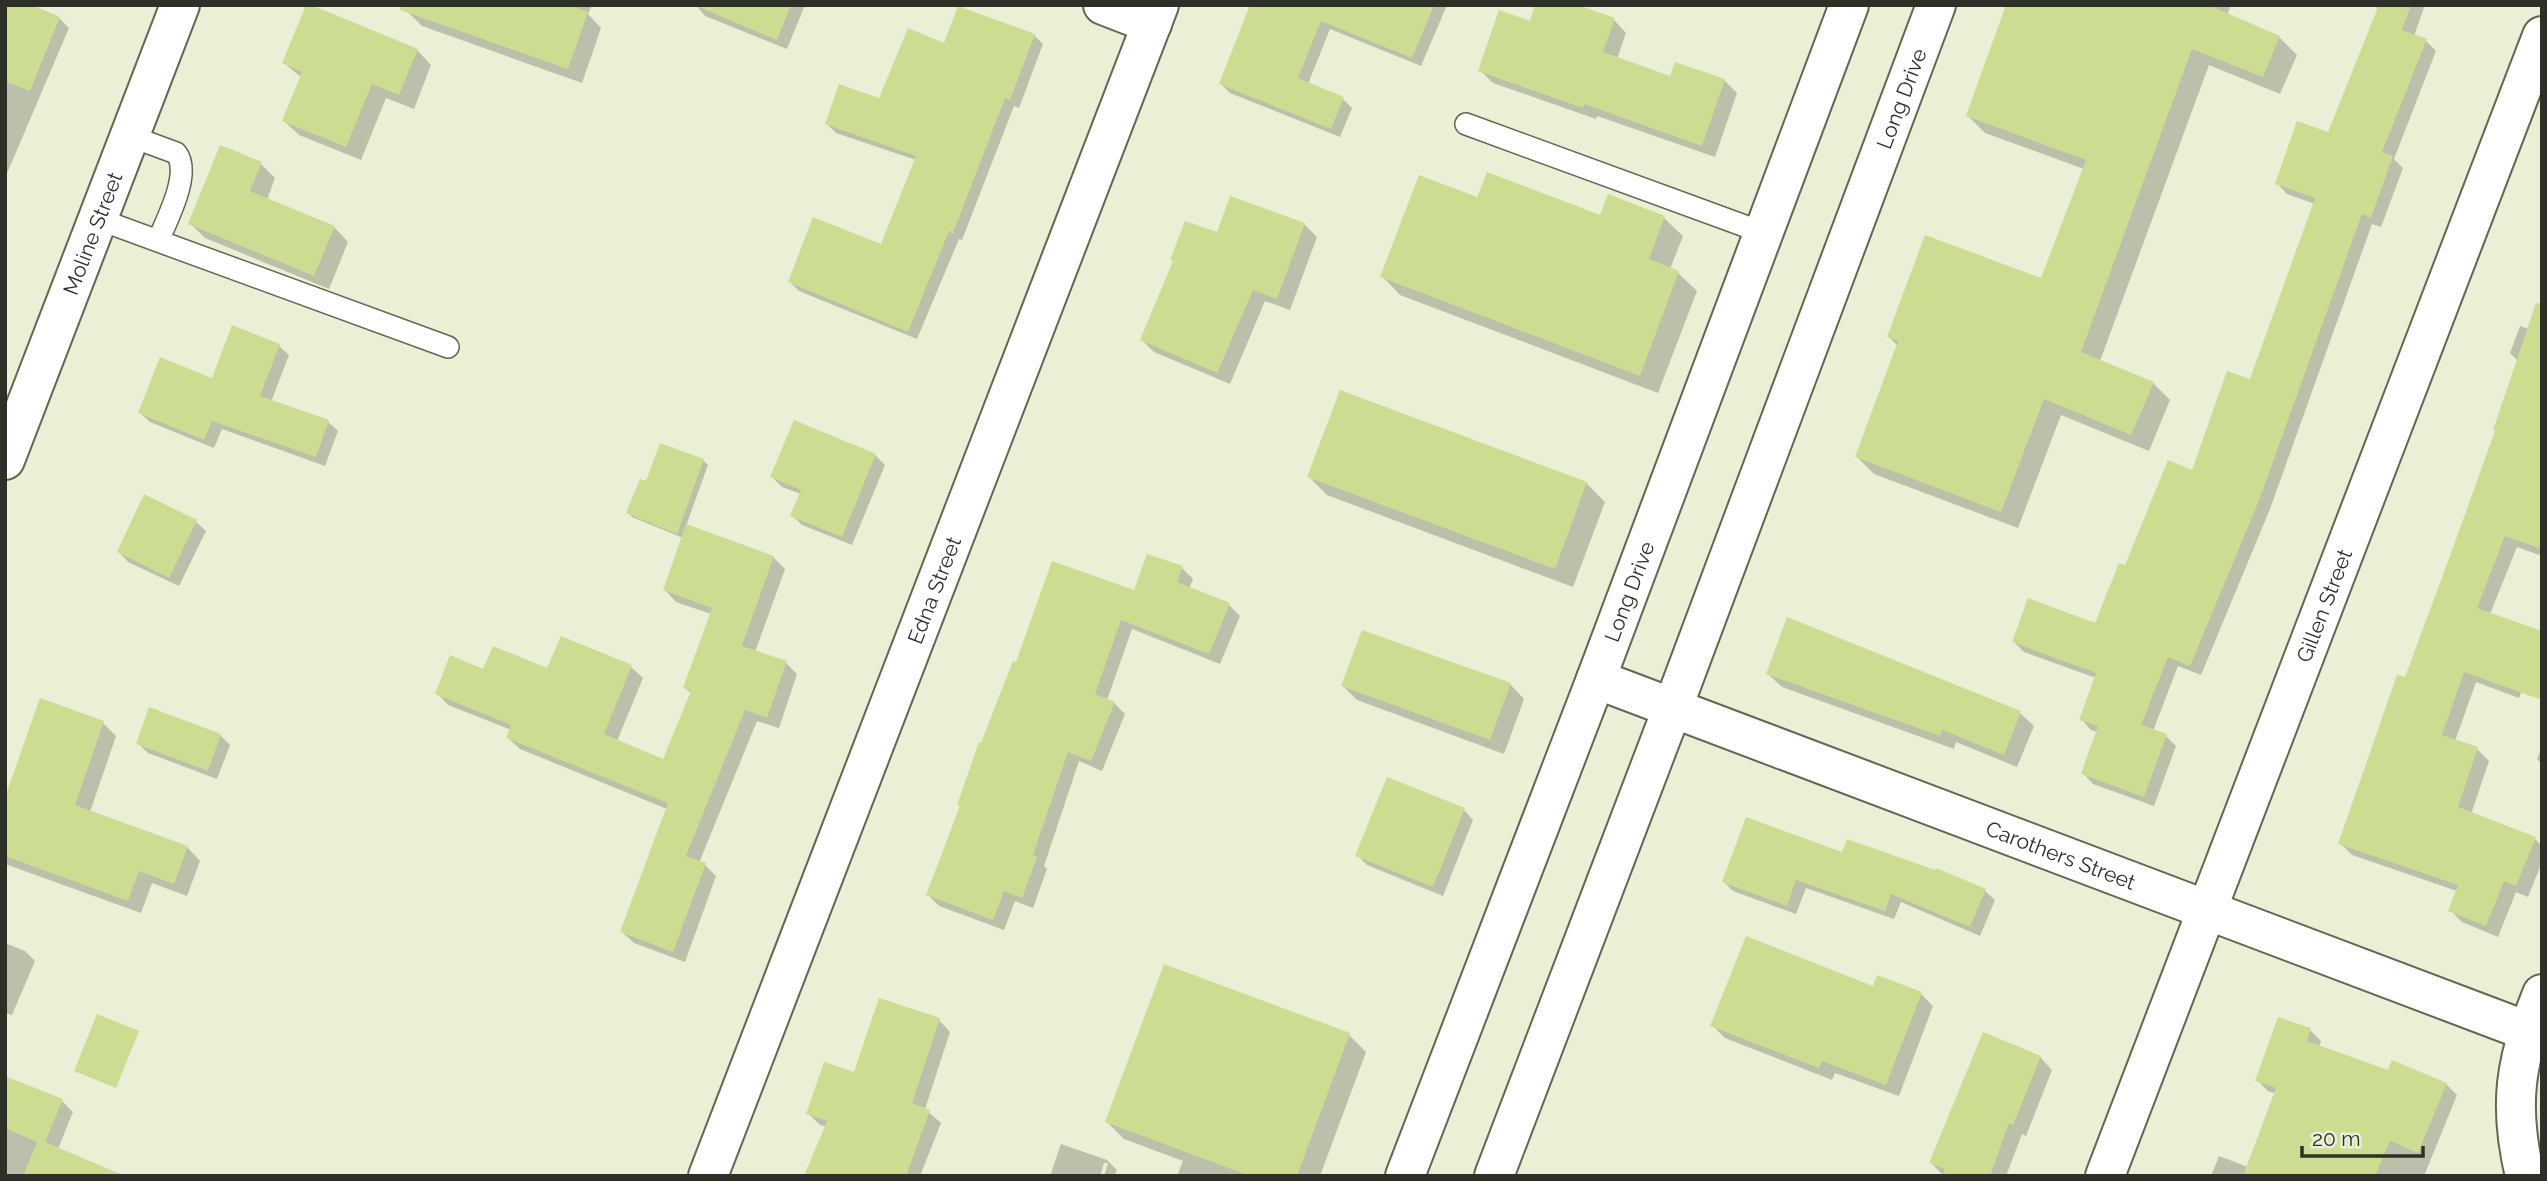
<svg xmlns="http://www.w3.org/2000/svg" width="2547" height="1181" font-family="Raleway,sans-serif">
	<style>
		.shadow { fill: #0003 }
		.building { fill: #ccdc91 }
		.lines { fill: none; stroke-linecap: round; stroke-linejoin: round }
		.lane-casing { stroke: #616750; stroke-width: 24 }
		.street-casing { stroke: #616750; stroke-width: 42 }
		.secondary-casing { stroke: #616750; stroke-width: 42 }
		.lane { stroke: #fff; stroke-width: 21 }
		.street { stroke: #fff; stroke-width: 38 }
		.secondary { stroke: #fff; stroke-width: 38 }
		.labels { text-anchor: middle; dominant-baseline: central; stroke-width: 6; stroke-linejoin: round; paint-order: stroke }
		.street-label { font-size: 21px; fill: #2d3026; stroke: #e9f0d5 }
	</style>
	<rect width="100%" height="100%" fill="#e9f0d5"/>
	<path class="shadow" d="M 5,5 L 59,18 L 69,28 L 5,178 Z
		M 410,5 L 592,5 L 588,14 L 601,28 L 582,83 L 422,26 L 408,12 Z
		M 696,5 L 805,5 L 787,49 L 705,16 Z
		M 1268,5 L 1447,5 L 1421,66 L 1330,29 L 1308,84 L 1343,99 L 1352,108 L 1340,137 L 1230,93 L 1221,84 Z
		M 2008,5 L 2231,5 L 2227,15 L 2279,37 L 2297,55 L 2280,94 L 2209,65 L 2100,361 L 2153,383 L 2170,400 L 2149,451 L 2061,415 L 2018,528 L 1874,474 L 1857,457 L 1898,346 L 1889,337 L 2042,280 L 2084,169 L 1985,133 L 1968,116 Z
		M 2374,5 L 2425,5 L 2414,36 L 2426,41 L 2436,51 L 2394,159 L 2403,168 L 2381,227 L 2372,224 L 2270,509 L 2201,675 L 2178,666 L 2153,731 L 2166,736 L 2176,746 L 2154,806 L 2093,784 L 2083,773 L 2098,732 L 2091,730 L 2081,719 L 2096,678 L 2024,652 L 2014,642 L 2096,625 L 2126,567 L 2193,473 L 2251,381 L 2315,204 L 2287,194 L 2277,183 L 2329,135 L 2378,10 Z
		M 1614,20 L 1626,33 L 1617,59 L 1671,78 L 1724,80 L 1737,93 L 1715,157 L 1597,116 L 1596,119 L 1493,83 L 1480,70 L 1531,23 Z
		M 1034,35 L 1043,44 L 1019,108 L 1014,106 L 962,240 L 959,239 L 917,339 L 799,291 L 790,282 L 882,246 L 916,160 L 836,133 L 827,124 L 880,100 L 945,45 Z
		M 417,50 L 431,65 L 414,109 L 386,98 L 361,160 L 299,135 L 284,121 L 302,78 L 284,63 Z
		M 261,164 L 275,178 L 267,200 L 334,227 L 348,242 L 329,289 L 205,238 L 191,224 Z
		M 1478,199 L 1601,218 L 1664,218 L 1683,236 L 1670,269 L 1678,273 L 1697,291 L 1658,393 L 1400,295 L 1382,276 Z
		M 1304,224 L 1317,237 L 1290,310 L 1265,301 L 1230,384 L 1154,352 L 1142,340 L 1218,235 Z
		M 2542,314 L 2542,556 L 2517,547 L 2490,614 L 2540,640 L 2519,698 L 2476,682 L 2455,741 L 2477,749 L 2489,761 L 2471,814 L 2535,839 L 2542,846 L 2542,862 L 2528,897 L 2516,892 L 2498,937 L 2462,922 L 2450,910 L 2457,891 L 2352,855 L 2340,843 L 2406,680 L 2497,431 L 2518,361 L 2510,353 L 2520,326 L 2534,331 Z
		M 279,346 L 289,355 L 271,402 L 328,422 L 338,431 L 325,466 L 222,429 L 214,448 L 150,422 L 140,413 L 213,380 Z
		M 875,455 L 885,465 L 852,545 L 802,525 L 792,515 L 801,494 L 782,487 L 772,477 Z
		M 703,460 L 708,465 L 686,526 L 773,557 L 785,569 L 755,652 L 786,663 L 797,674 L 779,728 L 757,721 L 699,863 L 705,865 L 716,876 L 685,962 L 634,943 L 622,932 L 667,809 L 520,749 L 508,738 L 511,730 L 448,705 L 437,693 L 548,670 L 631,667 L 643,678 L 617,741 L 664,761 L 692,694 L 685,688 L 711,614 L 676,602 L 665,590 L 683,538 L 632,517 L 628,512 L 647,484 Z
		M 1309,477 L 1586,483 L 1605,502 L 1573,587 L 1327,495 Z
		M 196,522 L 206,531 L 179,586 L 128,562 L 119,552 Z
		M 1182,568 L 1193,579 L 1189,589 L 1229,605 L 1240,616 L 1220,664 L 1132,629 L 1107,700 L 1114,703 L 1125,714 L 1102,771 L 1079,761 L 1044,866 L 1047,869 L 1033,908 L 1015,901 L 1004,930 L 939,906 L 928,895 L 982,745 L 1135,593 Z
		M 1768,674 L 2020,713 L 2034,726 L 2017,767 L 1956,742 L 1954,749 L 1782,687 Z
		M 1510,684 L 1524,699 L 1504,754 L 1357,700 L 1343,686 Z
		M 103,723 L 116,736 L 90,812 L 187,847 L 200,861 L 187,896 L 152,883 L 141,913 L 5,864 L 5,799 Z
		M 220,735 L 230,745 L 217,779 L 148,753 L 138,743 Z
		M 2542,747 L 2542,764 L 2537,759 Z
		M 1464,810 L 1473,820 L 1443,896 L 1367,865 L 1357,855 Z
		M 1843,855 L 1985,891 L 1995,900 L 1980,936 L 1901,902 L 1894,919 L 1806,888 L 1796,914 L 1733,891 L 1724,882 Z
		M 5,943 L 25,951 L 35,961 L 12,1015 L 5,1013 Z
		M 1874,988 L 1921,994 L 1933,1006 L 1899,1096 L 1835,1073 L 1832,1080 L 1725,1038 L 1712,1025 Z
		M 939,1020 L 950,1032 L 925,1109 L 941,1123 L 920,1176 L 806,1176 L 826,1127 L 820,1125 L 808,1113 L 856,1074 Z
		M 2310,1030 L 2321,1041 L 2319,1047 L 2389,1072 L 2446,1084 L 2457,1095 L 2424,1176 L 2211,1176 L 2219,1156 L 2248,1167 L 2276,1094 L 2268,1091 L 2257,1080 Z
		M 1349,1035 L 1366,1052 L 1320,1176 L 1177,1176 L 1183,1161 L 1124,1139 L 1107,1122 Z
		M 2040,1057 L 2052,1070 L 2026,1136 L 2022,1134 L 2006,1176 L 1944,1176 L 1931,1163 Z
		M 5,1078 L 62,1101 L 73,1112 L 58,1149 L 124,1176 L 5,1176 Z
		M 1061,1144 L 1107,1160 L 1117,1170 L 1114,1176 L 1104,1176 L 1108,1163 L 1104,1163 L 1100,1176 L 1050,1176 Z"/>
	<path class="building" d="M 5,5 L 32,5 L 60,17 L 30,91 L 5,81 Z
		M 306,5 L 311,5 L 418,49 L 399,95 L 372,84 L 346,147 L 282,121 L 302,72 L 282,63 Z
		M 401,5 L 569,5 L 588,12 L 568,69 L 400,10 Z
		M 694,5 L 791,5 L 777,40 Z
		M 1250,5 L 1434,5 L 1412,58 L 1321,21 L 1298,78 L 1344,97 L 1331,129 L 1219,84 Z
		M 1535,5 L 1578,5 L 1615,18 L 1603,52 L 1670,76 L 1675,62 L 1725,79 L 1702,146 L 1584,104 L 1583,108 L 1478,71 L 1499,10 L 1530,21 Z
		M 2006,5 L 2208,5 L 2280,36 L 2263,77 L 2192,49 L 2081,352 L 2154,382 L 2131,435 L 2044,399 L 2001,512 L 1855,457 L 1898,341 L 1887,337 L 1925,235 L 2041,278 L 2086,160 L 1966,116 Z
		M 2379,5 L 2411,5 L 2402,30 L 2427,39 L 2382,152 L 2393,156 L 2371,218 L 2362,214 L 2260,498 L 2190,666 L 2168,657 L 2141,725 L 2167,734 L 2144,797 L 2081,774 L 2098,726 L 2079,720 L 2096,673 L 2012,642 L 2028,598 L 2095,623 L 2119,563 L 2125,565 L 2168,460 L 2192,470 L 2227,371 L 2250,379 L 2315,198 L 2275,184 L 2297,121 L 2328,132 Z
		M 958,6 L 1035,34 L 1010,100 L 1005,98 L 953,233 L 949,231 L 908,332 L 788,282 L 813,217 L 881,244 L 916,156 L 825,124 L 839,84 L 879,98 L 908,28 L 944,43 Z
		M 220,145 L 262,162 L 250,191 L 335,226 L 314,276 L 188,224 Z
		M 1487,172 L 1600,215 L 1608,194 L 1665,216 L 1649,259 L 1679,271 L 1640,376 L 1380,277 L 1419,175 L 1477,197 Z
		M 1230,196 L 1305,223 L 1277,299 L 1253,290 L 1217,373 L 1140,340 L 1173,261 L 1170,260 L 1185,221 L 1217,232 Z
		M 2536,303 L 2542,304 L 2542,549 L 2505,536 L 2477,608 L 2542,631 L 2542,700 L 2464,672 L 2442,735 L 2478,747 L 2458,807 L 2536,837 L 2516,886 L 2504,881 L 2486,926 L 2448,911 L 2458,885 L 2338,844 L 2397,675 L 2405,677 L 2450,556 L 2495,431 L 2493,430 Z
		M 232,325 L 280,344 L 260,396 L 329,420 L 316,457 L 212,421 L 204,440 L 138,413 L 160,357 L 212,378 Z
		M 1340,390 L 1587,482 L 1555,569 L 1307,477 Z
		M 794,420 L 876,454 L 842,537 L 790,516 L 801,490 L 770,477 Z
		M 660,443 L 704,459 L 677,534 L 626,513 L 640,479 L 646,481 Z
		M 144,494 L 197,520 L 169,578 L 117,552 Z
		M 686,524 L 774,556 L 742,646 L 787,661 L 767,718 L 745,710 L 686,856 L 706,863 L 673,952 L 620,932 L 668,803 L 506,738 L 511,725 L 435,694 L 450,655 L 483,669 L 493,646 L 547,668 L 561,636 L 632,665 L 604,734 L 663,759 L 691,691 L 683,688 L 712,608 L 663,590 Z
		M 1147,554 L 1183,566 L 1177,582 L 1230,603 L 1209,654 L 1121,620 L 1095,694 L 1115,702 L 1091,761 L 1068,752 L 1033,855 L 1037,857 L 1022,898 L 1004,891 L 993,920 L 926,895 L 960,806 L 957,805 L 979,742 L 981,743 L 1013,661 L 1016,662 L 1052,561 L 1134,590 Z
		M 1787,617 L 2021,711 L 2004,755 L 1942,730 L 1940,736 L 1766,674 Z
		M 1362,630 L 1511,683 L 1490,740 L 1341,686 Z
		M 40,698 L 104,721 L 75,805 L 188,846 L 174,884 L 139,871 L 128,901 L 5,856 L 5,797 Z
		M 149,707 L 221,734 L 208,771 L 136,744 Z
		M 1387,777 L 1465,808 L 1433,887 L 1355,856 Z
		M 1746,817 L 1842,852 L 1847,839 L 1935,870 L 1936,868 L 1986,889 L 1970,927 L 1891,894 L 1885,911 L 1796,880 L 1787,906 L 1722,882 Z
		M 1746,936 L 1873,986 L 1877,975 L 1922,992 L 1886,1085 L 1822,1061 L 1819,1068 L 1710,1026 Z
		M 1164,964 L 1350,1033 L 1297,1176 L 1250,1176 L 1105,1122 Z
		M 879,998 L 940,1018 L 912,1103 L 930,1110 L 906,1176 L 804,1176 L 827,1121 L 806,1114 L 824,1062 L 854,1072 Z
		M 97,1014 L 139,1031 L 116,1088 L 74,1071 Z
		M 2278,1017 L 2311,1028 L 2307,1041 L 2388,1070 L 2392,1060 L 2447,1083 L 2418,1153 L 2390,1141 L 2375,1176 L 2243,1176 L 2276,1088 L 2255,1081 Z
		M 1983,1032 L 2041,1056 L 2013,1125 L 2009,1123 L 1990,1176 L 1942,1176 L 1945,1169 L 1929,1163 Z
		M 5,1076 L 63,1099 L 45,1142 L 125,1176 L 23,1176 L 37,1142 L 5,1128 Z"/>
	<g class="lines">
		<g class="lane-casing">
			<path id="lane" d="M 1466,124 L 1764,233
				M 130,136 L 176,153 C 192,173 167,219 158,241
				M 98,219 L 448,347"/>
		</g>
		<g class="street-casing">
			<g id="street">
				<path d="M 1103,5 L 1152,24"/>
				<path id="s1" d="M 5,460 L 180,5"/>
				<path id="s2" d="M 1596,679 L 2527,1031"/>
				<path id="s3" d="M 708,1176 L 1159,5"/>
				<path id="s4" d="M 2105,1176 L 2542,36"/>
				<path d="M 2525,1176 C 2508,1105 2515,1061 2542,994"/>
			</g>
		</g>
		<g class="secondary-casing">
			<g id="secondary">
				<path id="s5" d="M 1405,1176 L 1596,679 L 1849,5"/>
				<path id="s6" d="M 1494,1176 L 1673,707 L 1936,5"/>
			</g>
		</g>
		<use href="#lane" class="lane"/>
		<use href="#street" class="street"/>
		<use href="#secondary" class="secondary"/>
	</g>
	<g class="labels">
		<g class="street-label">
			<text stroke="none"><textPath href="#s6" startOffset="1152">Long Drive</textPath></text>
			<text stroke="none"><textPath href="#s1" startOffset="243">Moline Street</textPath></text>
			<text stroke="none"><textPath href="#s3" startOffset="628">Edna Street</textPath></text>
			<text stroke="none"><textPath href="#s5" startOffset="626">Long Drive</textPath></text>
			<text stroke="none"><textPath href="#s4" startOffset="611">Gillen Street</textPath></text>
			<text stroke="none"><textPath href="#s2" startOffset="497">Carothers Street</textPath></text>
		</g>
	</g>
	<rect width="2547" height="1181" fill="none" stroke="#2d3026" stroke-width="14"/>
	<path d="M2302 1146v10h121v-10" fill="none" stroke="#2d3026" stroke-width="3.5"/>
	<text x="2312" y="1146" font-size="21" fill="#2d3026" stroke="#e9f0d5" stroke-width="5" paint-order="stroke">20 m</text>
</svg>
